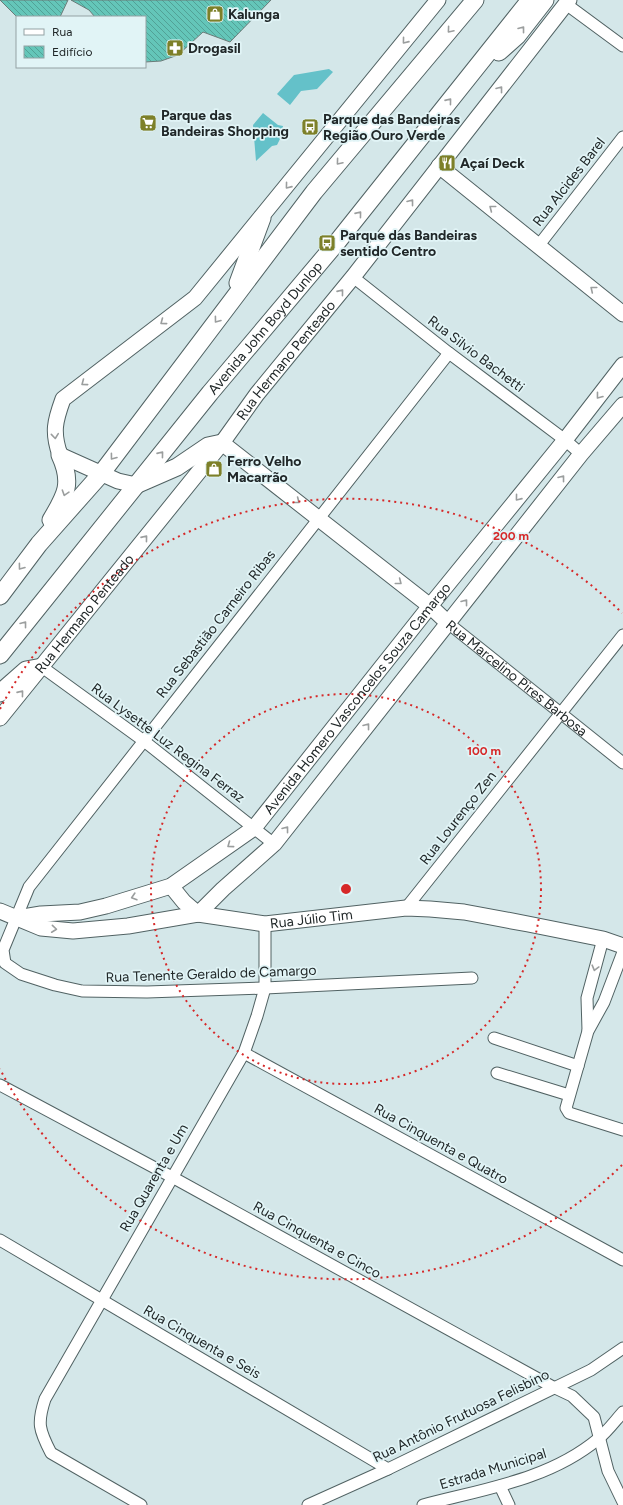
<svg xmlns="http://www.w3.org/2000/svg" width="623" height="1505" font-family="Figtree,sans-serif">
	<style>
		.park { fill: #64c1c9 }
		.building { fill: url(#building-back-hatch); stroke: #6a7b78 }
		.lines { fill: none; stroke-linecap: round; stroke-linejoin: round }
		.minor-casing { stroke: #516263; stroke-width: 13 }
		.secondary-casing { stroke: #516263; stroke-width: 17 }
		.primary-casing { stroke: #516263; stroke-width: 19 }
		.minor { stroke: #fff; stroke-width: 11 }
		.secondary { stroke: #fff; stroke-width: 15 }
		.primary { stroke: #fff; stroke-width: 17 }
		.oneway { stroke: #9b9e9e }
		.ring { fill: none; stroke: #d62828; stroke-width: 2; stroke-dasharray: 2 4 }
		.labels { text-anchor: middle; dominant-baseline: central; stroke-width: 3.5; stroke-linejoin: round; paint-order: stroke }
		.poi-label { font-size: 14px; font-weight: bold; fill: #202728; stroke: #e1f4f6; text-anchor: start }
		.street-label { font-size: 14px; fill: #202728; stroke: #e1f4f6 }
		.centre { fill: #d62828; stroke: #e1f4f6; stroke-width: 2 }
		.ring-label { font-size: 12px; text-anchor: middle; font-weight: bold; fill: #d62828; stroke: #e1f4f6; stroke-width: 3.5; stroke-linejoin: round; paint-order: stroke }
	</style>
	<defs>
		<pattern id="building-back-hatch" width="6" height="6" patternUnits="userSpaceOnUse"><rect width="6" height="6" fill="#64c6b9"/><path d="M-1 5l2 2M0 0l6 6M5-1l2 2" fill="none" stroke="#52a196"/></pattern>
	</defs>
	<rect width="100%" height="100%" fill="#d4e7e9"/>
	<path class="park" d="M 329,69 L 333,72 L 317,89 L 301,91 L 290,105 L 277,94 L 294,75 Z
		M 263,113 L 278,125 L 283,126 L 282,135 L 277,145 L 272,146 L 256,161 L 253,125 Z"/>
	<path class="building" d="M 0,0 L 68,0 L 60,17 L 17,17 Z
		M 71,0 L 271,0 L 230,42 L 203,32 L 178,55 L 161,61 L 145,62 L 145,17 L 95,17 L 89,10 Z"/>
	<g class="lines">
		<g class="minor-casing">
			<g id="minor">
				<path d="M 566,4 L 623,46"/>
				<path d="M 539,245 L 623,137"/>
				<path d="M 353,277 L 449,353 L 565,440 L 581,454"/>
				<path d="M 449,353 L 29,887 L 3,950 L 5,963 L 21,974 L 55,985 L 82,991 L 147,992 L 265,988 L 472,978"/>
				<path id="s1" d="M 448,623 L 623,763"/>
				<path d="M 42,667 L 144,741 L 274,844"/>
				<path d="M 406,908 L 623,635"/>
				<path d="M 623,952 L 604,1002 L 588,1031 L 566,1108 L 569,1113 L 623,1130"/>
				<path d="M 588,1030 L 587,998 L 603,939"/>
				<path d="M 494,1038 L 578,1066"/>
				<path d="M 244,1053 L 623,1260"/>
				<path d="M 497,1073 L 569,1095"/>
				<path d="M 0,1085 L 172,1177 L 553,1387 L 572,1396 L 594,1417 L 608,1471 L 623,1502"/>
				<path d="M 0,1240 L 388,1469"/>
				<path d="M 500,1486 L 509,1505"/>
				<path d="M 141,1505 L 51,1453 C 39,1430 37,1423 45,1399 L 244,1053 L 257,1016 L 265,988 L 265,924"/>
				<path d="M 308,1505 L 388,1469 L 591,1370 L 623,1348"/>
				<path d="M 423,1505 C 483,1489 549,1480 598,1439 C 607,1432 615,1421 623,1412"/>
			</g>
		</g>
		<g class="secondary-casing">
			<g id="secondary">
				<path d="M 439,166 L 623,314"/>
				<path d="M 222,443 L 430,606 L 448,623"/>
				<path d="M 136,485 L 118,481 L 60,455 C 52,432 55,421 63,399 L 195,298 L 438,0"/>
				<path id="s2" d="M 0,718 L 222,443 L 257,394 L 353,277 L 569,0"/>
				<path d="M 171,886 L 184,902 L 198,914"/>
				<path id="s3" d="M 0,911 L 41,928 L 73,931 L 128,926 L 198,914 L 265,924 L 406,908 L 430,909 L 464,912 L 528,924 L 603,939 L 623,946"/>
				<path d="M 198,914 L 223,889 L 274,844 L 581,454 L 623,405"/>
				<path id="s4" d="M 17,918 L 41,914 L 80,912 L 106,906 L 171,886 L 254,828 L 430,606 L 565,440 L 623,365"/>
			</g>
		</g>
		<g class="primary-casing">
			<g id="primary">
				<path d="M 499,52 L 517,36 L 545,0"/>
				<path d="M 238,283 L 262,218"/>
				<path d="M 138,484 L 177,467 L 208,446 L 222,443"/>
				<path d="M 51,520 C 66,495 73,483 60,455"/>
				<path d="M 0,596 L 39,544 L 101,474 L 314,192 L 475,0"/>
				<path id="s5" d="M 0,655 L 210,393 L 338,241 L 530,0"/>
				<path d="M 0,693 L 26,670 L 42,667"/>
			</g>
		</g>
		<use href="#minor" class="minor"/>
		<use href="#secondary" class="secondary"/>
		<use href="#primary" class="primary"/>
	</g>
	<defs><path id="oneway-chevron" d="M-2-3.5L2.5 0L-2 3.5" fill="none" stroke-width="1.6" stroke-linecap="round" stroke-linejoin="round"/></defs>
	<g class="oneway">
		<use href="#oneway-chevron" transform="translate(522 29) rotate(-52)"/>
		<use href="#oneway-chevron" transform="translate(450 30) rotate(130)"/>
		<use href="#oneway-chevron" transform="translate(405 41) rotate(129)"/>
		<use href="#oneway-chevron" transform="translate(500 89) rotate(-52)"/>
		<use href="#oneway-chevron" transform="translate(449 101) rotate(-51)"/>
		<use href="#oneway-chevron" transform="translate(339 162) rotate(130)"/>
		<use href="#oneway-chevron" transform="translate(288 186) rotate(129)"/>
		<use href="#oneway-chevron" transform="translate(411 202) rotate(-52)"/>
		<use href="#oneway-chevron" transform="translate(492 208) rotate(-142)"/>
		<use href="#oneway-chevron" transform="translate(359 214) rotate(-51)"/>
		<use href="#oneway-chevron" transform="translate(593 289) rotate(-141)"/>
		<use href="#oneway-chevron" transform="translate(341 292) rotate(-51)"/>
		<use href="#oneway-chevron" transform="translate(217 320) rotate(127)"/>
		<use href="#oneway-chevron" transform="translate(163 322) rotate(143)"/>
		<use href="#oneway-chevron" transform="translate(84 383) rotate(143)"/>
		<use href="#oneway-chevron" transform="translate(599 396) rotate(128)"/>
		<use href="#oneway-chevron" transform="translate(55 436) rotate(84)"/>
		<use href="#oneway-chevron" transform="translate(161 454) rotate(-51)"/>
		<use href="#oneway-chevron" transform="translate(113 457) rotate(127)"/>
		<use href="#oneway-chevron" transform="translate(562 478) rotate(-52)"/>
		<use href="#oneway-chevron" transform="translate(65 493) rotate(108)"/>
		<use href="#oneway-chevron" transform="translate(518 498) rotate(129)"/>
		<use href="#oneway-chevron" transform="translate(297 501) rotate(38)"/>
		<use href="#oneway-chevron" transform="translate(145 538) rotate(-51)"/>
		<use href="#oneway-chevron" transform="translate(21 567) rotate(127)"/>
		<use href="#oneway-chevron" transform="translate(399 582) rotate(38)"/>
		<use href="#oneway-chevron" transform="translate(465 602) rotate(-52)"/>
		<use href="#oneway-chevron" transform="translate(24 624) rotate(-52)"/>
		<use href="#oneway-chevron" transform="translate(21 693) rotate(-51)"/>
		<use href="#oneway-chevron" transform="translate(367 726) rotate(-52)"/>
		<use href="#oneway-chevron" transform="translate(286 829) rotate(-52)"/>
		<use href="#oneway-chevron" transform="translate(230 845) rotate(144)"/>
		<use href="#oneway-chevron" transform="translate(134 897) rotate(163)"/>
		<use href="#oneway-chevron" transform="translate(54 929) rotate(6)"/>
		<use href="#oneway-chevron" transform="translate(595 968) rotate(105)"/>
	</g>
	<g class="ring">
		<circle cx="346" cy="889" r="195"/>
		<path d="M622 1165A390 390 0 0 1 0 1069M0 709A390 390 0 0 1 622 613"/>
	</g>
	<defs>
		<g id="shop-square" transform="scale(0.9)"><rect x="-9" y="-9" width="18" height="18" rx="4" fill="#7d8029" stroke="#e1f4f6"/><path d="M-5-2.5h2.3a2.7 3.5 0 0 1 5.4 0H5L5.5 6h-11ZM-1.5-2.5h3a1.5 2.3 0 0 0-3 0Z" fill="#fff"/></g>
		<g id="pharmacy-square" transform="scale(0.9)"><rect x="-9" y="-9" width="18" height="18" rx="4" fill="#7d8029" stroke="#e1f4f6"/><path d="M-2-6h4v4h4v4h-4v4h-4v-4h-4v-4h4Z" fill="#fff"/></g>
		<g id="supermarket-square" transform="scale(0.9)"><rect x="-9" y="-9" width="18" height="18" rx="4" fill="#7d8029" stroke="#e1f4f6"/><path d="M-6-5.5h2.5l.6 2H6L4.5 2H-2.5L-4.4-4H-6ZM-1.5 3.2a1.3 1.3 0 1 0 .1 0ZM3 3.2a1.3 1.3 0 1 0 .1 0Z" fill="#fff"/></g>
		<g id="bus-square" transform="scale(0.9)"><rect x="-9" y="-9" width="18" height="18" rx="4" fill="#7d8029" stroke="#e1f4f6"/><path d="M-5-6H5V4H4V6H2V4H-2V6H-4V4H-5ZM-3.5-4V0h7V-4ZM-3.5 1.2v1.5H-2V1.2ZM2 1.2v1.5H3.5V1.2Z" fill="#fff"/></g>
		<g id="restaurant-square" transform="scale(0.9)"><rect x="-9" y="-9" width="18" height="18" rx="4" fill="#7d8029" stroke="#e1f4f6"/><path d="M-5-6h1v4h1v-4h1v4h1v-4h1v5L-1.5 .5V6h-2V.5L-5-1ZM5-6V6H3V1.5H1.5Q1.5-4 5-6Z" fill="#fff"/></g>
	</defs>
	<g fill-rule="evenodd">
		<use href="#shop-square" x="215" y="14"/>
		<use href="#pharmacy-square" x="175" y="48"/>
		<use href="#supermarket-square" x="148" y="123"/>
		<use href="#bus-square" x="310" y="127"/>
		<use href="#restaurant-square" x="447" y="163"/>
		<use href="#bus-square" x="327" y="243"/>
		<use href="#shop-square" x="214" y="469"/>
	</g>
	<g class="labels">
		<g class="poi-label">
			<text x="228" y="14">Kalunga</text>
			<text x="188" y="48">Drogasil</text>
			<text x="161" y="115">Parque das<tspan x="161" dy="16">Bandeiras Shopping</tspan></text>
			<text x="323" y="119">Parque das Bandeiras<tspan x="323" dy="16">Região Ouro Verde</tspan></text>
			<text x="460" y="163">Açaí Deck</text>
			<text x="340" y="235">Parque das Bandeiras<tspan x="340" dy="16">sentido Centro</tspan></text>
			<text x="227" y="461">Ferro Velho<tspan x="227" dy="16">Macarrão</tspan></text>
		</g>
		<g class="street-label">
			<text transform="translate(569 182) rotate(-52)">Rua Alcides Barel</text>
			<text stroke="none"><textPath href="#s5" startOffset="421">Avenida John Boyd Dunlop</textPath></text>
			<text transform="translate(476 354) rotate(37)">Rua Silvio Bachetti</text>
			<text stroke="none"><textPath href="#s2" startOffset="458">Rua Hermano Penteado</textPath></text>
			<text stroke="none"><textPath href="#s2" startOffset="134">Rua Hermano Penteado</textPath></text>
			<text transform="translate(216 624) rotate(-52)">Rua Sebastião Carneiro Ribas</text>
			<text stroke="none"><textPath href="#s1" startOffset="88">Rua Marcelino Pires Barbosa</textPath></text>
			<text stroke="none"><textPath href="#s4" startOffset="425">Avenida Homero Vasconcelos Souza Camargo</textPath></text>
			<text transform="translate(168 743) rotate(37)">Rua Lysette Luz Regina Ferraz</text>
			<text transform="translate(458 818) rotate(-52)">Rua Lourenço Zen</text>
			<text stroke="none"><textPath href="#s3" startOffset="317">Rua Júlio Tim</textPath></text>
			<text transform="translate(211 974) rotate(-2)">Rua Tenente Geraldo de Camargo</text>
			<text transform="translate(441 1144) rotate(29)">Rua Cinquenta e Quatro</text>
			<text transform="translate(154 1178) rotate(-60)">Rua Quarenta e Um</text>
			<text transform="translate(317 1240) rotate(29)">Rua Cinquenta e Cinco</text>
			<text transform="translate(202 1342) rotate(30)">Rua Cinquenta e Seis</text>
			<text transform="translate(461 1416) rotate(-26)">Rua Antônio Frutuosa Felisbino</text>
			<text transform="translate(493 1469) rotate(-17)">Estrada Municipal</text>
		</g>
	</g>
	<circle cx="346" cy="889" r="6" class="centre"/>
	<g class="ring-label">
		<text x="511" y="540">200 m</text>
		<text x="484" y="755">100 m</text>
	</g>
	<rect x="16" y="16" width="130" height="52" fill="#e1f4f6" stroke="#94a2a4"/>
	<rect x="24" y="29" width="20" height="6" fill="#ffffff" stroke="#94a2a4"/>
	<text x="52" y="36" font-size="12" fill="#202728">Rua</text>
	<rect x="24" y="46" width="20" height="12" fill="url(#building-back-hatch)" stroke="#94a2a4"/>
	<text x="52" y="56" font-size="12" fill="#202728">Edifício</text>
</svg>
